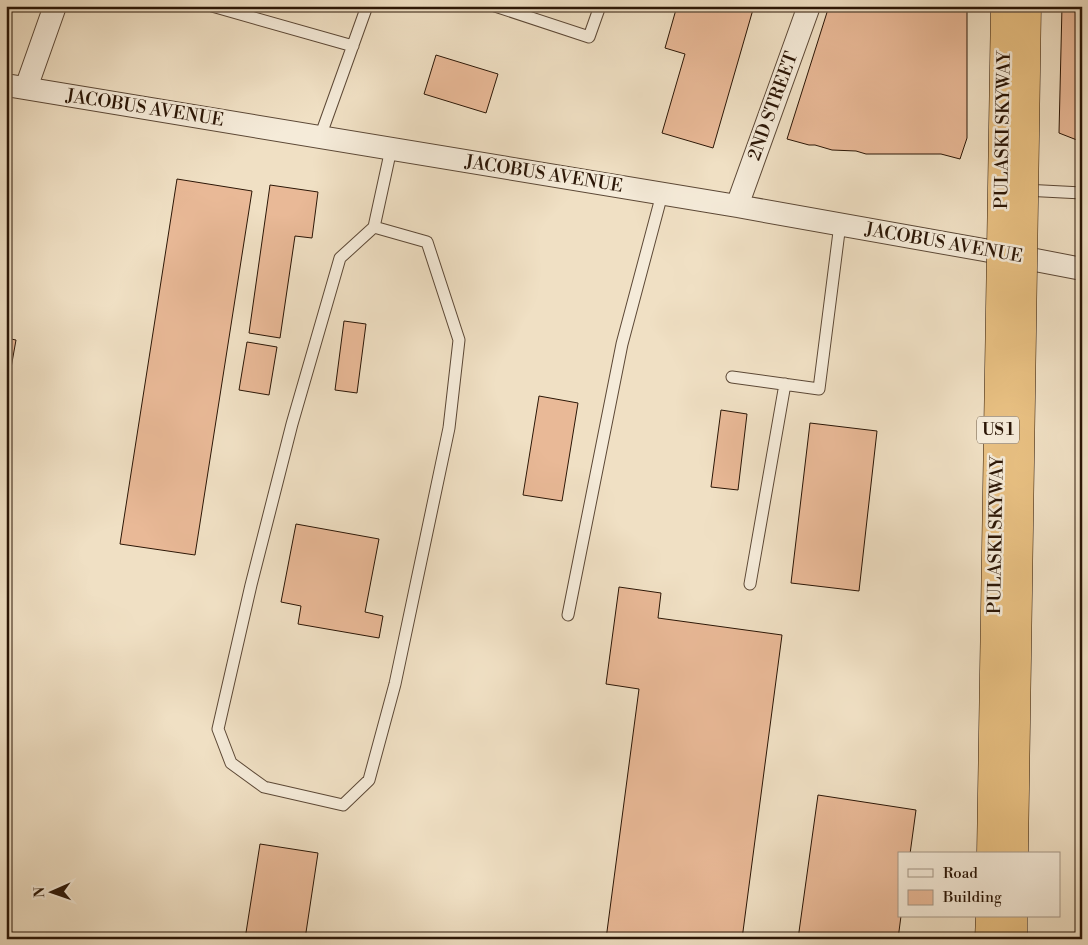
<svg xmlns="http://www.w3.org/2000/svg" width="1088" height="945" font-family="'Libre Bodoni',serif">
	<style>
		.building { fill: #e9b997; stroke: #2b1606 }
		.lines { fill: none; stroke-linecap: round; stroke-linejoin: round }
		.lane-casing { stroke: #5c4836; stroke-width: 13 }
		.street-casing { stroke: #5c4836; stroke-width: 24 }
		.highway-casing { stroke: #2b1606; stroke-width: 29 }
		.lane { stroke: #f5ebd9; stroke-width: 11 }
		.street { stroke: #f5ebd9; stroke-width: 22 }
		.highway { stroke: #e8c082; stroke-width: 28 }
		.highway-bridge-casing { stroke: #2b1606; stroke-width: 29; stroke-linecap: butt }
		.highway-bridge { stroke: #e8c082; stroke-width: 28 }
		.labels { text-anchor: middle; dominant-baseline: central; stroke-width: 5; stroke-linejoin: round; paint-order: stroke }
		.shield { fill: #f5ebd9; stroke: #685645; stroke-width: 1 }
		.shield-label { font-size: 16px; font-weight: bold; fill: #2b1606 }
		.street-label { font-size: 18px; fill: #2b1606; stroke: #f5ebd9 }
	</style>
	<rect width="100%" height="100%" fill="#f0e0c4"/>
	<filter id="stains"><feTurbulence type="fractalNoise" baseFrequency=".004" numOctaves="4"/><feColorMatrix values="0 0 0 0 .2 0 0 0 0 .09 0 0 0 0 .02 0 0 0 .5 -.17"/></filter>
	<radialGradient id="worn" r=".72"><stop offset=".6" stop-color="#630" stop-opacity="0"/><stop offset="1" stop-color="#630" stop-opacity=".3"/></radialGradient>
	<path class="building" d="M 677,6 L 754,6 L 713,148 L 662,133 L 685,54 L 665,48 Z
		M 829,6 L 967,6 L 967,138 L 960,159 L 941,154 L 866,154 L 856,151 L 832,150 L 815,145 L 809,145 L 787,139 Z
		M 1062,6 L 1082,6 L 1082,142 L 1059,133 Z
		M 436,55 L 498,74 L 486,113 L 424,94 Z
		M 177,179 L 252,191 L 195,555 L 120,544 Z
		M 270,185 L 318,192 L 312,238 L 295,236 L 280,338 L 249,333 Z
		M 344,321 L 366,324 L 357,393 L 335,390 Z
		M 6,338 L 16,340 L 6,396 Z
		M 247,342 L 277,347 L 269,395 L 239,390 Z
		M 539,396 L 578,403 L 562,501 L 523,495 Z
		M 721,410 L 747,414 L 738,490 L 711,487 Z
		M 810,423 L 877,431 L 859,591 L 791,583 Z
		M 296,524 L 379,539 L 365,612 L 383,616 L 379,638 L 298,624 L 301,606 L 281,602 Z
		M 619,587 L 661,593 L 658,618 L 782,635 L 742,939 L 606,939 L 639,689 L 606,684 Z
		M 818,795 L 916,810 L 910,854 L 899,854 L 899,916 L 901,916 L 898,939 L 798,939 Z
		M 260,844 L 318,853 L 305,939 L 245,939 Z"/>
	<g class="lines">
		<g class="lane-casing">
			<path id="lane" d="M 212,6 L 353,46
				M 495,6 L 589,37 L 600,6
				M 320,137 L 367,6
				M 1024,190 L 1082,193
				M 374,227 L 427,242 L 459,340 L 449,428 L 395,684 L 369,780 L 343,805 L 264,787 L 231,763 L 218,729 L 251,585 L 292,424 L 340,258 L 374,227 L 391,149
				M 732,377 L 819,389 L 840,224
				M 750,584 L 785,384
				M 568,615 L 622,344 L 662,194"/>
		</g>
		<g class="street-casing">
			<path id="street" d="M 6,85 L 737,206 L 984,250 L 1082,269
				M 26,88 L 55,6
				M 737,206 L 809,6"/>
		</g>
		<g class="highway-casing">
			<path id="highway" d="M 989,939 L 990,916
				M 1013,939 L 1013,916"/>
		</g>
		<use href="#lane" class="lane"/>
		<use href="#street" class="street"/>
		<use href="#highway" class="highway"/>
		<g class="highway-bridge-casing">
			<path id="highway-bridge" d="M 991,854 L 1005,6
				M 1014,854 L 1027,6"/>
		</g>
		<use href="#highway-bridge" class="highway-bridge"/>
	</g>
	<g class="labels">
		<rect class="shield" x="977" y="416.5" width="42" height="27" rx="4"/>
		<g class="shield-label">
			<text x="998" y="430">US 1</text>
		</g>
		<g class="street-label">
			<text transform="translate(773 106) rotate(-70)">2ND STREET</text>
			<text transform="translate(145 108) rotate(9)">JACOBUS AVENUE</text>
			<text transform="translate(1003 130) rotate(-89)">PULASKI SKYWAY</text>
			<text transform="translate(544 174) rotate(9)">JACOBUS AVENUE</text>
			<text transform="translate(944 243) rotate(10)">JACOBUS AVENUE</text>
			<text transform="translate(996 535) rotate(-89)">PULASKI SKYWAY</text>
		</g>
	</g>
	<rect width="1088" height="945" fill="none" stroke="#f0e0c4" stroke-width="25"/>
	<rect x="8" y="8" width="1073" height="930" fill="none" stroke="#2b1606" stroke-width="2.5"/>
	<rect x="12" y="12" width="1063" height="920" fill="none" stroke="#2b1606"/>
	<rect x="898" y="852" width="162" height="65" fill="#f5ebd9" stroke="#a49685"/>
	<rect x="908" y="869" width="25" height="8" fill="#f5ebd9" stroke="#a49685"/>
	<text x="943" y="878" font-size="15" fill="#2b1606">Road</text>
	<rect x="908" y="890" width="25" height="15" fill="#e9b997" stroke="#a49685"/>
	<text x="943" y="902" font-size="15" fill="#2b1606">Building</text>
	<g transform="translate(52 892) rotate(268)" stroke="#f5ebd9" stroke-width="4" paint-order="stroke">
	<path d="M0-4L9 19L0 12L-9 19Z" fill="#2b1606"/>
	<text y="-8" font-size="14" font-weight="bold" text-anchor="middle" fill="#2b1606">N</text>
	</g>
	<rect width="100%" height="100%" filter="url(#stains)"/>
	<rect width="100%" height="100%" fill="url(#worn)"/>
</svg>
